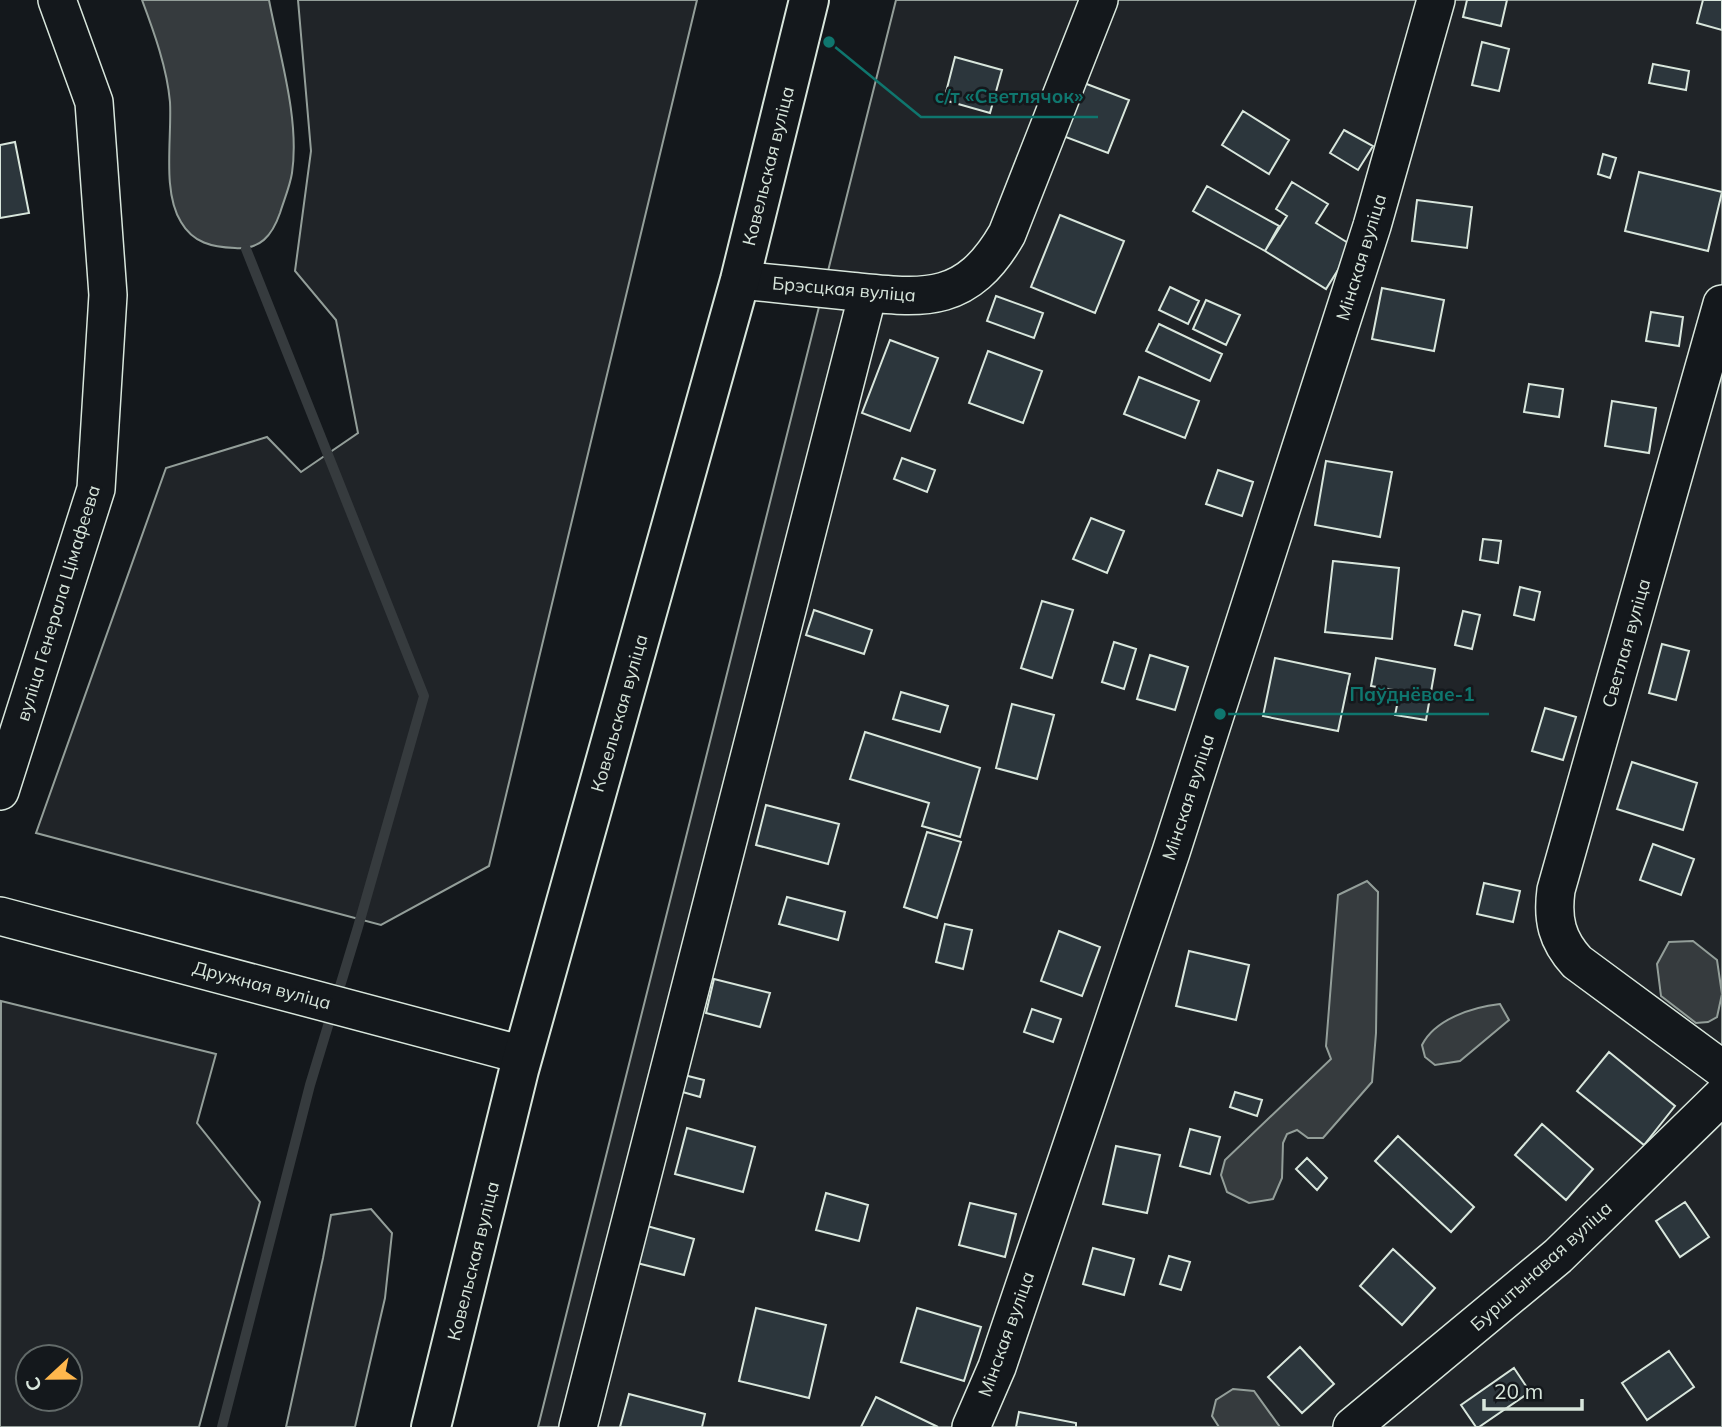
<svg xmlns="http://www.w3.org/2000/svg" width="1722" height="1427" font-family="Mulish,sans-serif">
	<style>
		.green { fill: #202428; stroke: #939e99; stroke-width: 2; fill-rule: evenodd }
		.water { fill: #363b3e; stroke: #939e99; stroke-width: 2 }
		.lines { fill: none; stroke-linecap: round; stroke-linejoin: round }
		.stream { stroke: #363b3e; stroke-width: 10 }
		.building { fill: #2c363c; stroke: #d8e6dc; stroke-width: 2 }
		.minor-casing { stroke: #d8e6dc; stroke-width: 40 }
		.highway-casing { stroke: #d8e6dc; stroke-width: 42 }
		.minor { stroke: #14181c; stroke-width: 37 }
		.highway { stroke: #14181c; stroke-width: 38 }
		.labels { text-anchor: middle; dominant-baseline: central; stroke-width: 5; stroke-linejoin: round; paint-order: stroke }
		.street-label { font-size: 18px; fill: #d8e6dc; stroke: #14181c }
		.leader { fill: none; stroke: #0f766e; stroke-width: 2.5 }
		.callout-dot { fill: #0f766e; stroke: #14181c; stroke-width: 2.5 }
		.callout-label { font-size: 19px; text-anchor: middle; font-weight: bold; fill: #0f766e; stroke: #14181c; stroke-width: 5; stroke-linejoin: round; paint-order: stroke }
	</style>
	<rect width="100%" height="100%" fill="#14181c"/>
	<path class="green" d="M 298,0 L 697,0 L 489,866 L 381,925 L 36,833 L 166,468 L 267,437 L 301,472 L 358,433 L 336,320 L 295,271 L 311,151 Z
		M 896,0 L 1722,0 L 1722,1427 L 538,1427 Z
		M 1,1001 L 216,1054 L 197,1123 L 260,1202 L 199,1427 L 0,1427 ZM 28,1357 L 70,1357 L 70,1399 L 28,1399 Z
		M 371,1209 L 392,1233 L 385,1298 L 355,1427 L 286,1427 L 323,1258 L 331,1215 Z"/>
	<path class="water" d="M 142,0 L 269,0 C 279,53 300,119 292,173 C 290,186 284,200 280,213 C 272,236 260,250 235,248 C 212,247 193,243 181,222 C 162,192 172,138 170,102 C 167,68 154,32 142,0 Z
		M 1367,881 L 1378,892 L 1376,1033 L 1372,1082 L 1323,1138 L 1308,1138 L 1297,1130 L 1287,1134 L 1283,1143 L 1282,1178 L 1273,1199 L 1249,1203 L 1227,1192 L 1221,1175 L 1225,1160 L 1331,1059 L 1326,1046 L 1338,895 Z
		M 1693,941 L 1717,960 L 1722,994 L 1717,1017 L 1708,1022 L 1696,1023 L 1661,996 L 1657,964 L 1669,942 Z
		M 1500,1004 L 1509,1020 L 1460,1061 L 1435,1065 L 1425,1057 L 1422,1045 C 1435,1019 1473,1007 1500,1004 Z
		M 1233,1389 L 1254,1391 L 1280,1427 L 1219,1427 L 1212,1416 L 1216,1400 Z"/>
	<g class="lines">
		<path class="stream" d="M 222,1427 L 310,1085 L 358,927 L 424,696 L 246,249"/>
	</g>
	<path class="building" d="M 1467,0 L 1507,0 L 1501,26 L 1463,17 Z
		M 1703,0 L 1722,0 L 1722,30 L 1697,23 Z
		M 1482,42 L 1509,49 L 1499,91 L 1472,85 Z
		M 955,57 L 1002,70 L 990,113 L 944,100 Z
		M 1653,64 L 1689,71 L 1686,90 L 1649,83 Z
		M 1084,83 L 1129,100 L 1108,153 L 1063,136 Z
		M 1243,111 L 1289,140 L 1269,174 L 1222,145 Z
		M 1344,130 L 1373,146 L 1358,170 L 1330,153 Z
		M 15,142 L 29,213 L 0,218 L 0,145 Z
		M 1603,154 L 1616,158 L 1610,178 L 1598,174 Z
		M 1639,172 L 1722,192 L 1708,251 L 1625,231 Z
		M 1292,182 L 1328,204 L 1316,223 L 1353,246 L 1326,289 L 1265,251 L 1287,216 L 1276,209 Z
		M 1207,186 L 1279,226 L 1265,251 L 1193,211 Z
		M 1417,200 L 1472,207 L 1467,248 L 1412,241 Z
		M 1060,215 L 1124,241 L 1095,313 L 1031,287 Z
		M 1170,287 L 1199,301 L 1188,324 L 1159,310 Z
		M 1382,288 L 1444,300 L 1434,351 L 1372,339 Z
		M 996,296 L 1043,313 L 1034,338 L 987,321 Z
		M 1206,300 L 1240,315 L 1226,345 L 1193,329 Z
		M 1651,312 L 1683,317 L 1679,346 L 1646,341 Z
		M 1159,324 L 1222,354 L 1210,381 L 1146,351 Z
		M 890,340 L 938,358 L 910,431 L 862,413 Z
		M 988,351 L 1042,371 L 1023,423 L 969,403 Z
		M 1139,377 L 1199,401 L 1185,438 L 1124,414 Z
		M 1529,384 L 1563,389 L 1559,417 L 1524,412 Z
		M 1612,401 L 1656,408 L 1649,453 L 1605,446 Z
		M 902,458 L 935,470 L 927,492 L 894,479 Z
		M 1326,461 L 1392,472 L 1380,537 L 1315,525 Z
		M 1218,470 L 1253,482 L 1242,516 L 1206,504 Z
		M 1091,518 L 1124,531 L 1107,573 L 1073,559 Z
		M 1483,539 L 1501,541 L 1498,563 L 1480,560 Z
		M 1333,561 L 1399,568 L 1392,639 L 1325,632 Z
		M 1520,587 L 1540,592 L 1534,620 L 1514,615 Z
		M 1042,601 L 1073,610 L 1052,678 L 1021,668 Z
		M 814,610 L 872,630 L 864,654 L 806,635 Z
		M 1463,611 L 1480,615 L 1472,649 L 1455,645 Z
		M 1114,642 L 1136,649 L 1124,689 L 1102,682 Z
		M 1662,644 L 1689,651 L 1676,700 L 1649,693 Z
		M 1150,655 L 1188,667 L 1175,710 L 1137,699 Z
		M 1275,658 L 1350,674 L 1338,731 L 1263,716 Z
		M 1376,658 L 1435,669 L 1426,720 L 1395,715 L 1400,691 L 1371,686 Z
		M 901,692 L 948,706 L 940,732 L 893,719 Z
		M 1012,704 L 1054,715 L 1037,779 L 996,768 Z
		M 1545,708 L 1576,717 L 1563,760 L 1532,751 Z
		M 865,732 L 980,768 L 960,837 L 922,826 L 929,803 L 850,779 Z
		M 1632,762 L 1697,783 L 1683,830 L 1617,809 Z
		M 766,805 L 839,824 L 828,864 L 756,845 Z
		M 927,832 L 961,842 L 937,918 L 904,907 Z
		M 1653,844 L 1694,859 L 1681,895 L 1640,880 Z
		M 1484,883 L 1520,891 L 1513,922 L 1477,914 Z
		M 787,897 L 845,912 L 838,940 L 779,924 Z
		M 945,924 L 972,930 L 963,969 L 936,962 Z
		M 1059,931 L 1100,947 L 1082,996 L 1041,981 Z
		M 1189,951 L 1249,965 L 1236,1020 L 1176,1006 Z
		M 714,979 L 770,993 L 760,1027 L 706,1013 Z
		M 1032,1009 L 1061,1019 L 1053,1042 L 1024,1032 Z
		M 1609,1052 L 1675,1106 L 1644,1145 L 1577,1091 Z
		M 676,1073 L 704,1080 L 700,1097 L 672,1089 Z
		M 1235,1092 L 1262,1100 L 1257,1116 L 1230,1107 Z
		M 1542,1124 L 1593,1169 L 1566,1200 L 1515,1155 Z
		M 687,1128 L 755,1147 L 743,1192 L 675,1174 Z
		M 1190,1129 L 1220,1137 L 1210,1174 L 1180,1166 Z
		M 1398,1136 L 1474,1207 L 1451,1232 L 1375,1161 Z
		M 1116,1146 L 1160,1155 L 1147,1213 L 1103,1204 Z
		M 1307,1158 L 1327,1178 L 1317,1190 L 1296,1169 Z
		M 826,1193 L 868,1205 L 859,1241 L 816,1230 Z
		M 1685,1202 L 1709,1237 L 1680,1257 L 1656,1221 Z
		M 970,1203 L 1016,1214 L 1005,1257 L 959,1245 Z
		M 647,1226 L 694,1239 L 684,1275 L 637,1263 Z
		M 1093,1248 L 1134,1259 L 1124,1295 L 1083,1284 Z
		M 1393,1249 L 1435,1288 L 1402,1325 L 1360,1286 Z
		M 1169,1256 L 1190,1262 L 1181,1290 L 1160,1284 Z
		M 756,1308 L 826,1325 L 809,1398 L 739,1381 Z
		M 917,1308 L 981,1327 L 964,1381 L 901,1362 Z
		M 1300,1347 L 1334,1384 L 1302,1413 L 1268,1377 Z
		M 1669,1351 L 1694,1387 L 1647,1420 L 1622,1383 Z
		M 1514,1368 L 1530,1392 L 1479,1427 L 1476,1427 L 1461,1405 Z
		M 629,1394 L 705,1414 L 702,1427 L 620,1427 Z
		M 876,1397 L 938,1427 L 861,1427 Z
		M 1019,1412 L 1076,1423 L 1076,1427 L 1016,1427 Z"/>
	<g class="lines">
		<g class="minor-casing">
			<path id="minor" d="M 740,280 C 776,284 812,287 848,291 C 921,298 965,307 1007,234 L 1099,0
				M 1722,304 L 1556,890 C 1552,920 1557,940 1577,962 L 1722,1069
				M 0,791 L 96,489 L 108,295 L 94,102 L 57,0
				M 0,916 L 523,1055
				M 578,1427 L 868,293
				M 971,1427 L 997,1367 L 1171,852 L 1372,226 L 1436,0
				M 1352,1427 L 1558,1256 L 1722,1096"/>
		</g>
		<g class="highway-casing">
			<path id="highway" d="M 431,1427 L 519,1070 L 740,280 L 809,0"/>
		</g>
		<use href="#minor" class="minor"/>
		<use href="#highway" class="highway"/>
	</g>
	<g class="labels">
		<g class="street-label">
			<text transform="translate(768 166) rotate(-76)">Ковельская вуліца</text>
			<text transform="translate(1361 257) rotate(-73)">Мінская вуліца</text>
			<text transform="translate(844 289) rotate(5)">Брэсцкая вуліца</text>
			<text transform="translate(58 603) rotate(-73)">вуліца Генерала Цімафеева</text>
			<text transform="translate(1626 643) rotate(-74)">Светлая вуліца</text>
			<text transform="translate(619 713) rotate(-74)">Ковельская вуліца</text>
			<text transform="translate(1188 797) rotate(-72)">Мінская вуліца</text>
			<text transform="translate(262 985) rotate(15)">Дружная вуліца</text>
			<text transform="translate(473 1261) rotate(-76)">Ковельская вуліца</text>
			<text transform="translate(1541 1266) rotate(-42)">Бурштынавая вуліца</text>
			<text transform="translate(1006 1334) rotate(-70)">Мінская вуліца</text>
		</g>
	</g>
	<path class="leader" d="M829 42L921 117H1098M1220 714L1336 714H1489"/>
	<g class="callout-dot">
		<circle cx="829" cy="42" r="7"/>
		<circle cx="1220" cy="714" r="7"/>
	</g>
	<g class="callout-label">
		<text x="1009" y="103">с/т «Светлячок»</text>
		<text x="1412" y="701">Паўднёвае-1</text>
	</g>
	<g transform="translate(49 1378) rotate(248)"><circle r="33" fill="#14181c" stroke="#626a69" stroke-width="2"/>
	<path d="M0-5L12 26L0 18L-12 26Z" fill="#ffb74d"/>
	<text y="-10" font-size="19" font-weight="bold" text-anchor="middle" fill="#d8e6dc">С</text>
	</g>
	<path d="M1484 1399v10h98v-10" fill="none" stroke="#d8e6dc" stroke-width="3.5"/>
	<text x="1494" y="1399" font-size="21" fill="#d8e6dc" stroke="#14181c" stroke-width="5" paint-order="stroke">20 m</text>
</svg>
